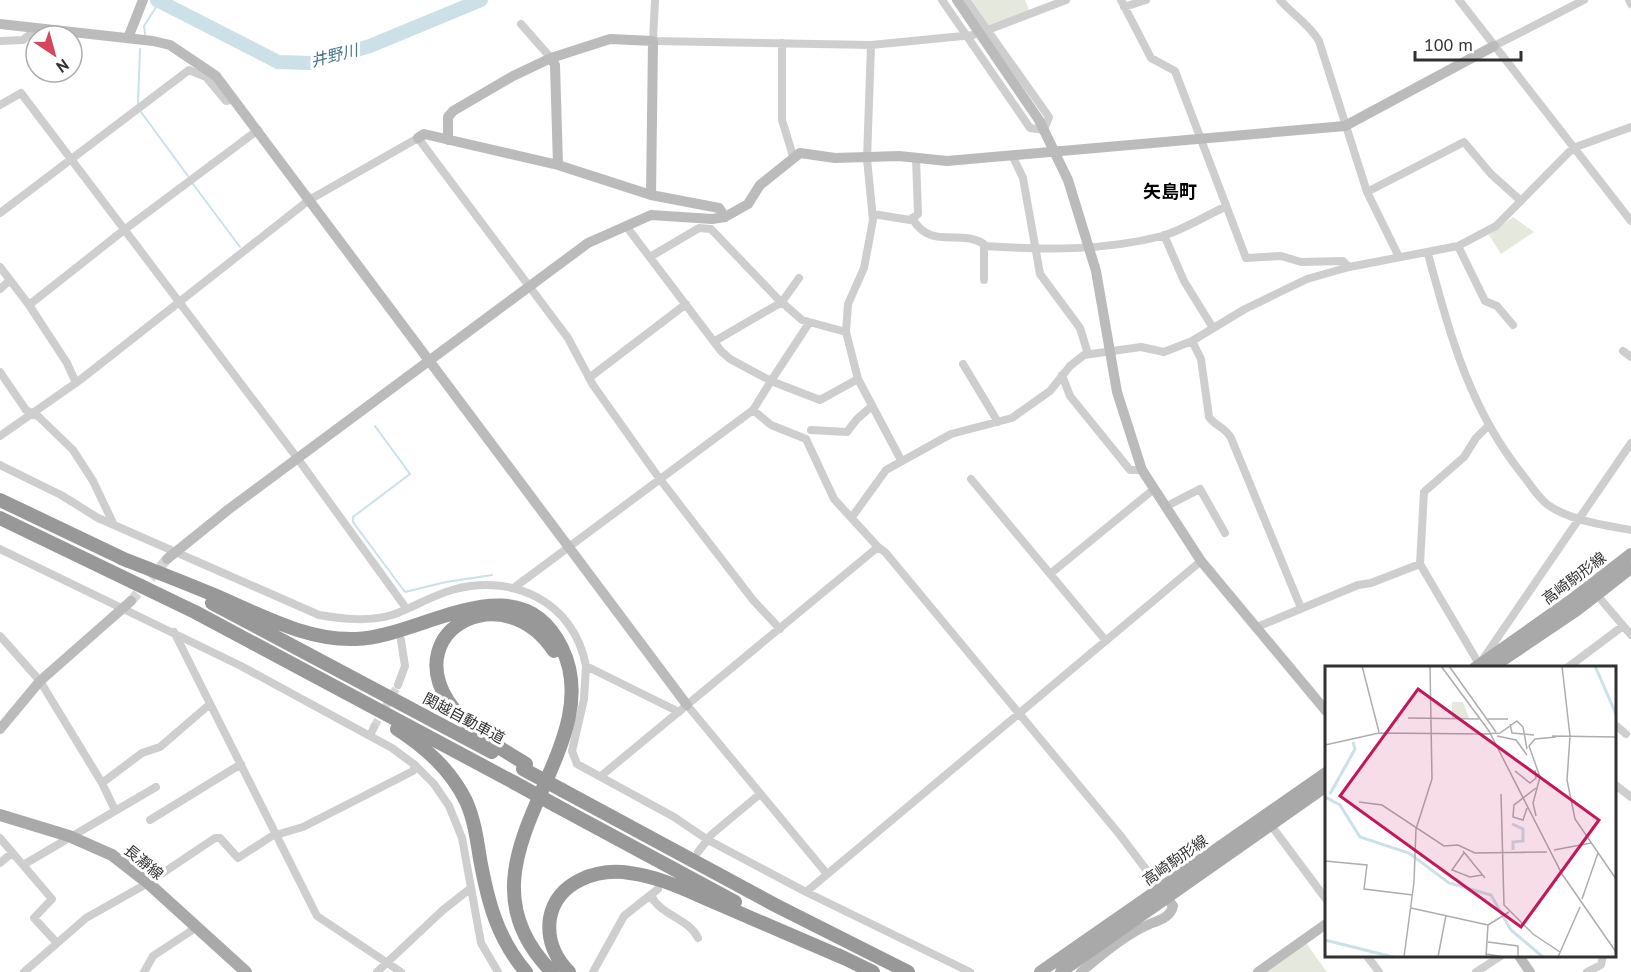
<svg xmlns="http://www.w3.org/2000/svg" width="1631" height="972" font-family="'PT Sans','Noto Sans JP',sans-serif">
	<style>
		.green { fill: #e5e9dd }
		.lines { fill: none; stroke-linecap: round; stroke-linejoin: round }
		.stream { stroke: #cce0e8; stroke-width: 2 }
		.river { stroke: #cce0e8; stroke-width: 14 }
		.street-tunnel { stroke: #d6d6d6; stroke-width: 8; stroke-dasharray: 8 4; stroke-linecap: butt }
		.secondary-tunnel { stroke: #d6d6d6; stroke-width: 10; stroke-dasharray: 10 5; stroke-linecap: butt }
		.street { stroke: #cecece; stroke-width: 8 }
		.secondary { stroke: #bbb; stroke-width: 10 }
		.primary { stroke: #a9a9a9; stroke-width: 12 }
		.highway { stroke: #989898; stroke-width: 14 }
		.highway-bridge { stroke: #989898; stroke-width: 14 }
		.labels { text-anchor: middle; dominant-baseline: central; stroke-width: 6; stroke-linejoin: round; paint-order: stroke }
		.street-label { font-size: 15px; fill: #313131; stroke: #fff }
		.water-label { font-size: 16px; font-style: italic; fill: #45778c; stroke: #fff }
		.quarter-label { font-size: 18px; font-weight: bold; fill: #000; stroke: #fff }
		.inset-river { fill: none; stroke: #cce0e8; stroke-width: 3 }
		.inset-road { fill: none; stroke: #adadad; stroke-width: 1.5 }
		.view { fill: #c2185b; fill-opacity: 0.15; stroke: #c2185b; stroke-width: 3 }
		.inset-edge { fill: none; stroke: #313131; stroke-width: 3 }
	</style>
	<rect width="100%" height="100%" fill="#fff"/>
	<path class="green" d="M 968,0 L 1025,0 L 1029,10 L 987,26 Z
		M 1513,217 L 1534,232 L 1501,254 L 1489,235 Z
		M 1306,943 L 1327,972 L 1266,972 Z"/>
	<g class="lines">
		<path class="stream" d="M 145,34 L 144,26 L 160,1
			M 138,103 L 140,49
			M 141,112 L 188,176
			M 193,184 L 240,247
			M 375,426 L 410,474 L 353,517 L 353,522 L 405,592 L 446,582 L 492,575"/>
		<path class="river" d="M 157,0 L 278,62 L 311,63 L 370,46 L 481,0"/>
		<path class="street-tunnel" d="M 374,727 L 398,685"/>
		<path class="secondary-tunnel" d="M 131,601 L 167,559"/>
		<path class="street" d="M 655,0 L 653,41 L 871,45 L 973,35
			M 942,0 L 1030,128 L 1044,130 L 1049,117 L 966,0
			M 1121,0 L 1151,58 L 1175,71 L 1246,258 L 1281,256 L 1301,262 L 1343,261 L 1349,267
			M 1280,0 C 1293,15 1309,24 1319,41 L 1367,192 L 1399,257
			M 1459,0 L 1631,221
			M 1629,0 L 1631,4
			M 1124,7 L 1146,0
			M 521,24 L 551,58
			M 985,31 L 1066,0
			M 0,41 L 23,40 L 30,34 L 30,28
			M 782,43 L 782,120 L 793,156
			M 871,45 L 867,159 L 873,220 L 864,268 L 848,304 L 846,332 L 858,379 L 901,460
			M 1494,46 L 1584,0
			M 0,105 L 21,93 L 298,459 L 406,608
			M 1013,157 L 1023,178 L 1040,274 L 1080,328 L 1088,354
			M 1367,192 L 1464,142 L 1491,174 L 1521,201
			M 0,213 L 189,70 L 206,77 L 226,101 L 234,99
			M 873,214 L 910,220 L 918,214 L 916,158
			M 912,218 C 931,251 959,228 984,244 L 984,280
			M 1164,235 L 1184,281 L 1213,328
			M 984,246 C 1044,250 1104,251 1162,236 C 1183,230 1205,216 1225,207
			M 1458,246 L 1485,301 L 1497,306 L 1513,325
			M 1428,254 C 1450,334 1469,408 1522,474 C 1530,484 1538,498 1548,505 C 1571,521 1604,525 1631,530
			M 650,257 L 699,228 L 711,229 L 777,298 L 802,320 L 846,332
			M 0,267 L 29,305 L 67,363 L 76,383
			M 0,289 L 9,281
			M 29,305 L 124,230 L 258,130
			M 809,323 L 771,381 L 820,400 L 858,379
			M 715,341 L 782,302 L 799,278
			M 1192,341 L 1201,359 L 1209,417 C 1215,426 1225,427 1231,438 L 1301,608
			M 1623,351 L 1631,357
			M 963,364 L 998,422
			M 0,372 L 26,410 L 39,417 L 73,450 L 93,481 L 114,525
			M 1062,375 L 1070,396 L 1130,470 L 1142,470
			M 589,378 L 686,304
			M 753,410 L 771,425 L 806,439 L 834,499 L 878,547
			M 811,430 L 847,432 L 857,419 L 872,406
			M 0,436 L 80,380 L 309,200 L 418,138 L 568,338 L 593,385 L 659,478 L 753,600 L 780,629
			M 0,465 L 61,495 L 98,518 L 319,615 C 343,619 368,622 392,615 C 412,608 431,596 452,590 C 512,573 574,601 586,666 L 679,712
			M 971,479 L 1106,641
			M 1165,507 L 1200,489 L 1225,533
			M 852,517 L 886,470 L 951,434 L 1012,418 L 1050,391 L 1070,366 L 1084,355 L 1141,347 L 1164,352 L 1192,341 L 1245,309 L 1307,279 L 1349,267 L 1458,246 L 1496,226 L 1573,148 L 1631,127
			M 0,549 L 241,666 L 392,748 L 415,765 L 434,784 L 449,806 L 462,838 L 481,943 L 498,972
			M 1050,574 L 1154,489
			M 515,587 L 753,410 L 771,381 L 730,359 L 721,351 L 626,226
			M 1597,595 L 1631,635
			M 1257,627 L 1358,585 L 1371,583 L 1420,564
			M 174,632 L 317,916 L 401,972
			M 0,636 L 40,681 L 102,783 L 142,753 L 160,747 L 210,704
			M 1483,659 L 1631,443
			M 1479,664 L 1420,564 L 1424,492 L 1464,457 L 1476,438 L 1488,426
			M 586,666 L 584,699 L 572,751 L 577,764 L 674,817 L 708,840 L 806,892 L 970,972
			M 1567,668 L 1623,626
			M 398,685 L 405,666 L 401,640
			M 687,705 L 827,874
			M 1614,724 L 1626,734
			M 370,736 L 374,727
			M 601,776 L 878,547 L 885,552 L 1120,835 L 1160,888
			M 102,783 L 115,810
			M 1614,784 L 1631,797
			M 150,820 L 241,764
			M 1270,824 L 1326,899
			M 0,838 L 52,899 L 34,918 L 57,943
			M 698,852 L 712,834 L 760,794
			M 0,863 L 12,853
			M 23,865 L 156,787
			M 806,892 L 1201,561
			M 651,896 C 662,916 688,918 698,938
			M 1367,956 L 1379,972
			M 24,972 L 86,918 L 148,883 L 215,838 L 220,838 L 238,858 L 272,836 L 303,827 L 413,771 L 415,765
			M 144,972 L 153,956 L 197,927
			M 377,972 L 443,910 L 471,888
			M 593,972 L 624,916 L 658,889
			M 1476,972 L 1501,956
			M 1587,972 L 1601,965 L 1603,956"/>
		<path class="secondary" d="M 957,0 L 1039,120 L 1068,180 L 1096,271 L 1117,392 L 1142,470 L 1201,561 L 1326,711
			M 0,24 L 153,41 L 170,45 L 216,76 L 687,705
			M 128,38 L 143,0
			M 551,58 L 555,65 L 558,165
			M 418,138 L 424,134 L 558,165 L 651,195 L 719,208 L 725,217
			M 448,140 L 448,117 L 453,111 L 513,76 L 551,58 L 610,39 L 653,41 L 651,195
			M 167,559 L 229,509 L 588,243 L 651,215 L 712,219 L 725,217 L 748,204 L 760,185 L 800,153 L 835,158 L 899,156 L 947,161 L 1345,126 L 1494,46
			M 0,729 L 40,681 L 131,601
			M 1519,956 L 1530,972
			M 1081,972 C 1102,954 1126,934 1152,923 C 1161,920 1171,916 1173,906 L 1162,891
			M 1258,972 L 1326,924"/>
		<path class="primary" d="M 1475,668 L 1570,601 L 1631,554
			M 1491,668 L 1577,610 L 1631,568
			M 0,815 L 69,836 L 112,855 L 148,883 L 246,972
			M 1040,972 L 1326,773
			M 1061,972 L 1326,786"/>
		<path class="highway" d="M 0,500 L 128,561
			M 0,518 L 195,612 L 515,783
			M 121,558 C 152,570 183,582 214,595 C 259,614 306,641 356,639 C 422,637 519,559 562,648 C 613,753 441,861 552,972
			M 212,603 L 492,752
			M 397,729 C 426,748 450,769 466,801 C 474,819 477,839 480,859 C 488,902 497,938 526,972
			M 526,764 C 498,747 466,729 448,701 C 402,628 505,576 554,651
			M 562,790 L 775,905 L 908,972
			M 555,805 L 735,902
			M 838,955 L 873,972
			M 569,972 C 554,957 547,938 550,918 C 557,881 598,868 630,873 C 662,877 692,893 721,905 C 762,923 803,940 844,958"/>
		<path class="highway-bridge" d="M 523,769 L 562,790
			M 515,783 L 555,805"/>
	</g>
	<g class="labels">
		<g class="street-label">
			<text transform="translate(1574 578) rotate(-37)">高崎駒形線</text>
			<text transform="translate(464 718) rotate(28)">関越自動車道</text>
			<text transform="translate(1175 860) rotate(-35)">高崎駒形線</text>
			<text transform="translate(144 862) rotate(39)">長瀞線</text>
		</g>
		<g class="water-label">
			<text transform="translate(334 55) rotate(-14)">井野川</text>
		</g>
		<g class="quarter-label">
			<text x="1170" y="191">矢島町</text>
		</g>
	</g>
	<g transform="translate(1325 666)">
		<rect width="291" height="291" fill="#fff"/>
		<path d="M 127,36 L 138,36 L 144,52 L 127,52 Z" fill="#e5e9dd"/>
		<path class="inset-river" d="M 270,0 L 291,48M 5,128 L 30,83 L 28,76M 0,131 L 15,139 L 35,171 L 84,187 L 124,217 L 166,229 L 186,264 L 218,291M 187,158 L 198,163 L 198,175 L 188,176 L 188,184M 0,274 L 68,291"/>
		<path class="inset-road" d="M 37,0 L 54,66M 116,0 L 164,65 L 237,208 L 291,286M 124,0 L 171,66M 237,0 L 245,70 L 242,114 L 250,153 L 291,213M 83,52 L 154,53M 162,53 L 183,53M 185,58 L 187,67 L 209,69M 156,68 L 175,67 L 192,55 L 198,61 L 202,83M 172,70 L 191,74 L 202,89M 227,70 L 291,71M 0,79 L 54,67 L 160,68M 190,105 L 205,117 L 211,112 L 210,104M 176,128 L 179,239 L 208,268 L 235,286M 34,136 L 57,139 L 119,180 L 133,179 L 150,187 L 222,186M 202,142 L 198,154 L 188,151 L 189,139 L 211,122M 211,150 L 208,137 L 215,111 L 204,80 L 210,73 L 231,71M 229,184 L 266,177M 138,185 L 160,212M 139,187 L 127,204 L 145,211 L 157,209M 0,195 L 42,199 L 39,223 L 88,229M 257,233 L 273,187M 86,242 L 163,259M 163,276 L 193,280 L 193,291M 161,288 L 179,291M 79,291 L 89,216 L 91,163 L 107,113 L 105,0M 113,291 L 121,249M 161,291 L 163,259 L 184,246M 233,291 L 255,241"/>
		<path class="view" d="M 93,23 L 274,154 L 196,261 L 15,130 Z"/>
		<rect width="291" height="291" class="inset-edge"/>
	</g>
	<g transform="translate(54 54) rotate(144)"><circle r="28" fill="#ffffff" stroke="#adadad" stroke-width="1.5"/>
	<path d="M0-4.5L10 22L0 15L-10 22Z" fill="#d5455d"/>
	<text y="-9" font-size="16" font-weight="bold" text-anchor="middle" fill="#313131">N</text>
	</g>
	<path d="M1415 51v9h106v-9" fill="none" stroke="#313131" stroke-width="3"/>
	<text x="1424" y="51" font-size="18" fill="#313131" stroke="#ffffff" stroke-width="4.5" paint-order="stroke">100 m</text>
</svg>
